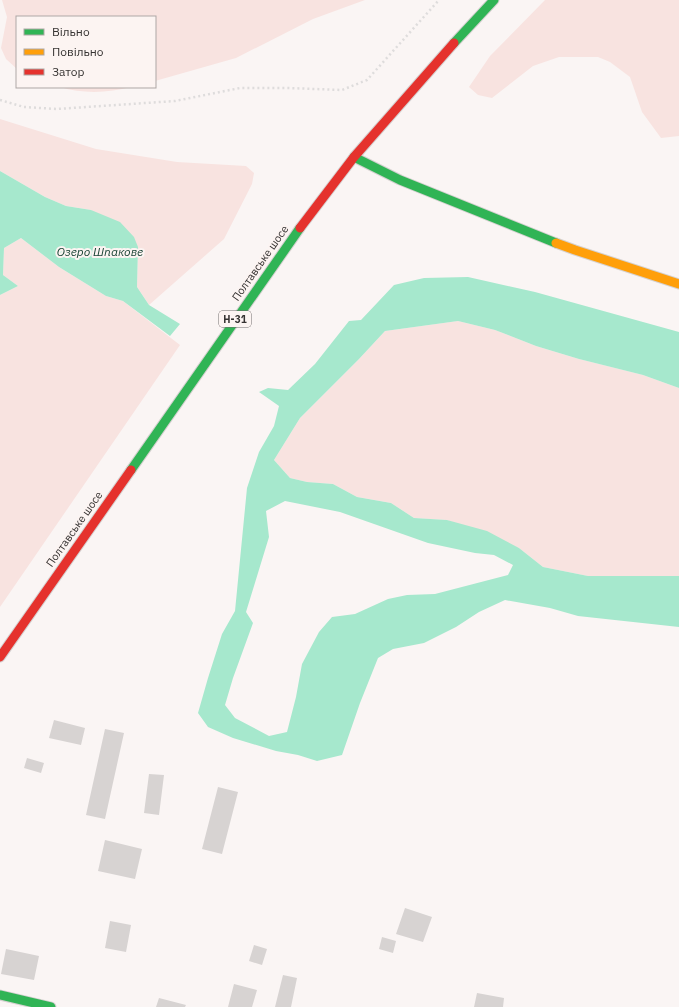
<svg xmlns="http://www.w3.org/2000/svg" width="679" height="1007" font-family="'IBM Plex Sans',sans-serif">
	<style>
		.green { fill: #f8e3e0 }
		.water { fill: #a6e8cd; fill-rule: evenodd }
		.building { fill: #d7d3d2 }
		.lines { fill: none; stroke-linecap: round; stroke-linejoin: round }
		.fast-casing { stroke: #d5d1d0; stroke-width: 11 }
		.slow-casing { stroke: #d5d1d0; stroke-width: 11 }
		.jam-casing { stroke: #d5d1d0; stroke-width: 11 }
		.path { stroke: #dedcdc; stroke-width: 2.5; stroke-dasharray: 2 3; stroke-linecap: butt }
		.fast { stroke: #30b455; stroke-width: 9 }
		.slow { stroke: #ff9f0a; stroke-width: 9 }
		.jam { stroke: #e5322d; stroke-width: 9 }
		.labels { text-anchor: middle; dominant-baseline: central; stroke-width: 4; stroke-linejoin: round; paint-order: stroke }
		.shield { fill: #fcf4f2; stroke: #716d6c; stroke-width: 1 }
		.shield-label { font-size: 10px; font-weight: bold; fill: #363332 }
		.street-label { font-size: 11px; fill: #363332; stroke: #fcf4f2 }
		.water-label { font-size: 12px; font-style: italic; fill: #133e2f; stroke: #fcf4f2 }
	</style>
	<rect width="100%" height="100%" fill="#faf5f4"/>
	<path class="green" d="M 2,0 L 365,0 L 313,19 L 236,58 L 155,81 L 155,17 L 17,17 L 17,69 L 6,59 L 1,48 L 7,17 Z
		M 545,0 L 679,0 L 679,136 L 661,138 L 642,112 L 630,77 L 610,62 L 598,57 L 559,57 L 533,66 L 492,98 L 478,95 L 469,87 L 490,56 Z
		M 60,87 L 131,87 C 109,93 82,94 60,87 Z
		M 0,119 L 96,149 L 177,162 L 246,166 L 254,173 L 252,184 L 224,239 L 149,305 L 137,287 L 138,247 L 91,210 L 66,206 L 45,197 L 0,171 Z
		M 21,238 L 59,267 L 106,296 L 123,301 L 180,345 L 0,607 L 0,295 L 18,286 L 3,275 L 4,248 Z
		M 458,321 L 495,330 L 536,346 L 579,359 L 643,375 L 679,388 L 679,576 L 588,576 L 543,567 L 519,548 L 447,520 L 414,518 L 391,503 L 357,497 L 333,484 L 307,482 L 290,478 L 274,460 L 300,418 L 359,359 L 385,331 Z"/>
	<path class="water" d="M 0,171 L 45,197 L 66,206 L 91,210 L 120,222 L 134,237 L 138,247 L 137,287 L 149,305 L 180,324 L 170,336 L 123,301 L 106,296 L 59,267 L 21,238 L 4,248 L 3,275 L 18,286 L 0,295 Z
		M 468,277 L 535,292 L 679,332 L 679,388 L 643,375 L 579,359 L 536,346 L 495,330 L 458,321 L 385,331 L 359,359 L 300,418 L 274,460 L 290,478 L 307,482 L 333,484 L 357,497 L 391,503 L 414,518 L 447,520 L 487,531 L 519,548 L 543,567 L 588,576 L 679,576 L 679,627 L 578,616 L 550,608 L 505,600 L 479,612 L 456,627 L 424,643 L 393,649 L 378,658 L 360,703 L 342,755 L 317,761 L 298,755 L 276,751 L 233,738 L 208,727 L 198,713 L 208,678 L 222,634 L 235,611 L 247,488 L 259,452 L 274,426 L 279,406 L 259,392 L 268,388 L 288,390 L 315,364 L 349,321 L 361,320 L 394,285 L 424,278 ZM 285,501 L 340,512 L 428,543 L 475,553 L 494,555 L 513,565 L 508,575 L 435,594 L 407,595 L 388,599 L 355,614 L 332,617 L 319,632 L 302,664 L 296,697 L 287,732 L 269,736 L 235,718 L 225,705 L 233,678 L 253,623 L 246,612 L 269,537 L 266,511 Z"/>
	<path class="building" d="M 54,720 L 85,728 L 81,745 L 49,738 Z
		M 105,729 L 124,733 L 105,819 L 86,815 Z
		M 27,758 L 44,763 L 41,773 L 24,768 Z
		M 149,774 L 164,775 L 159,815 L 144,813 Z
		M 218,787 L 238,792 L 222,854 L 202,849 Z
		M 105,840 L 142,849 L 135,879 L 98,871 Z
		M 405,908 L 432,917 L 423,942 L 396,934 Z
		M 110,921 L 131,925 L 126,952 L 105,948 Z
		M 382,937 L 396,941 L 393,953 L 379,949 Z
		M 254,945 L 267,949 L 262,965 L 249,961 Z
		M 6,949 L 39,956 L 34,980 L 1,974 Z
		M 283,975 L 297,978 L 291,1007 L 275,1007 Z
		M 234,984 L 257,990 L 252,1007 L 228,1007 Z
		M 477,993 L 504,998 L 503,1007 L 474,1007 Z
		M 159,998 L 186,1005 L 185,1007 L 156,1007 Z"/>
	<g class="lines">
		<g class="fast-casing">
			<path id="fast" d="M 454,43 L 494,0
				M 354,157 L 400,180 L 556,243
				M 131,470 L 300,228
				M 0,995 L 51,1007"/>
		</g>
		<g class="slow-casing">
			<path id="slow" d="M 556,243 L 575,250 L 679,284"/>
		</g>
		<g class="jam-casing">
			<path id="jam" d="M 300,228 L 354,157 L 454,43
				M 0,657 L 131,470"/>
		</g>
		<path class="path" d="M 0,100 L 24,107 L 57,109 L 175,101 L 240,88 L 288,88 L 342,90 L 367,80 L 439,0"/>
		<use href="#fast" class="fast"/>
		<use href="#slow" class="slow"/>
		<use href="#jam" class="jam"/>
	</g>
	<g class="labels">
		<rect class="shield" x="219" y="311" width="32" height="16" rx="3"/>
		<g class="shield-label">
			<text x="235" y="319">Н-31</text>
		</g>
		<g class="street-label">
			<text transform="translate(260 263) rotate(-55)">Полтавське шосе</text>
			<text transform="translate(74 529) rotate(-55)">Полтавське шосе</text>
		</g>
		<g class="water-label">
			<text x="100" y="251">Озеро Шпакове</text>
		</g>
	</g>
	<rect x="16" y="16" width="140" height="72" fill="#fcf4f2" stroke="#ada7a5"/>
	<rect x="24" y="29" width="20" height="6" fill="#30b455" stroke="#ada7a5"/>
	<text x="52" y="36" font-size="12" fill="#363332">Вільно</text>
	<rect x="24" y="49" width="20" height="6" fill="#ff9f0a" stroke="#ada7a5"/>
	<text x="52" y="56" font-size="12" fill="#363332">Повільно</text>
	<rect x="24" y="69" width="20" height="6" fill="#e5322d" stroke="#ada7a5"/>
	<text x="52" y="76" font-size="12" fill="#363332">Затор</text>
</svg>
